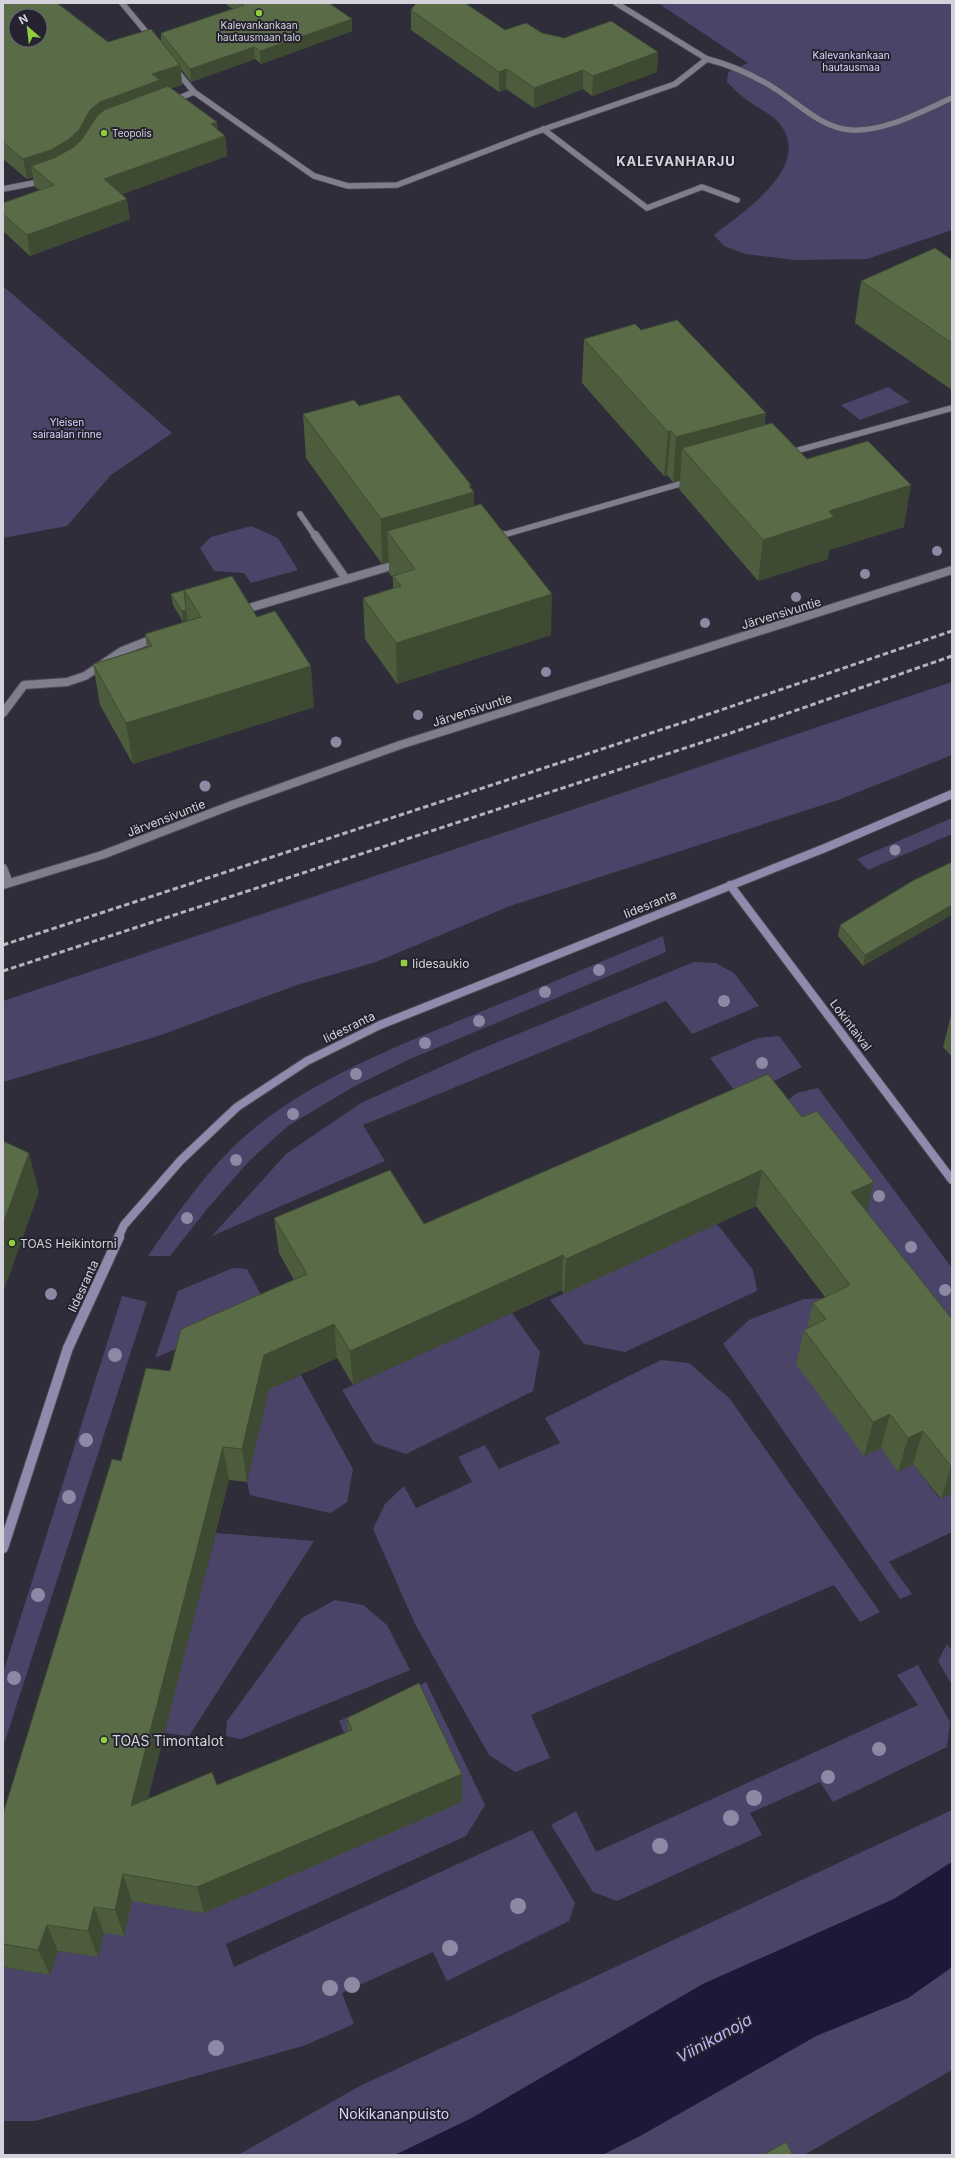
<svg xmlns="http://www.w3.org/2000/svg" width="955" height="2158" font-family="Inter,sans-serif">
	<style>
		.green { fill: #4a4568 }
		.water { fill: #1e1838 }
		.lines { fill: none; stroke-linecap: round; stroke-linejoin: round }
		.service-far1-casing { stroke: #4c4a54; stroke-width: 7 }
		.service-casing { stroke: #4c4a54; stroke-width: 10 }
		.minor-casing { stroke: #4c4a54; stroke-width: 7 }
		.tertiary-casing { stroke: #4c4a54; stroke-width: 10 }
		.secondary-far1-casing { stroke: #4c4a54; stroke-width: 10 }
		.secondary-casing { stroke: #4c4a54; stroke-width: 12 }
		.service-far1 { stroke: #7f7e8d; stroke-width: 5.5 }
		.service { stroke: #7f7e8d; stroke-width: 8 }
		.minor { stroke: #7f7e8d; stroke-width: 5.5 }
		.tertiary { stroke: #7f7e8d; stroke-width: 8 }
		.secondary-far1 { stroke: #8f8bac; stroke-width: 8 }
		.secondary { stroke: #8f8bac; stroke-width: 10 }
		.rail { stroke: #b4b3bc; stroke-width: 3; stroke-dasharray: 5.5 3; stroke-linecap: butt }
		.tree { fill: #8c89a5 }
		.wall { fill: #4d5c3d }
		.shaded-wall { fill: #3e4b32 }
		.building { fill: #596b47; stroke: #3e4b32; fill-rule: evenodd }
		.poi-dot { fill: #90cd41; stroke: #24232f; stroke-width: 1.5 }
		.labels { text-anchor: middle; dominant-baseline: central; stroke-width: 4; stroke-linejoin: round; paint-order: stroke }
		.far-poi-label { font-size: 10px; fill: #d4d3db; stroke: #24232f }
		.far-park-label { font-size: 10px; fill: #d9d5fd; stroke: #24232f }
		.street-label { font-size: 12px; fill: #d4d3db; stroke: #24232f }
		.poi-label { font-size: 12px; fill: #d4d3db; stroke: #24232f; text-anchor: start }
		.far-district-label { font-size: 13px; font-weight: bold; letter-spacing: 1px; fill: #d4d3db; stroke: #24232f }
		.near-poi-label { font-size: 14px; fill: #d4d3db; stroke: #24232f; text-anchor: start }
		.near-park-label { font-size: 14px; fill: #d9d5fd; stroke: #24232f }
		.near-water-label { font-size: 16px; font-style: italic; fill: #bfb8f8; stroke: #24232f }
	</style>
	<rect width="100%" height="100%" fill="#2e2d39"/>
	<path class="green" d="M 658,3 L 952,3 L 952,230 L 867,259 L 796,260 L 745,254 L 724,246 L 714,235 C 743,211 813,168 780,124 C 772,114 757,108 747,100 C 740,95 733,88 727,82 L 728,72 L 748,63 Z
		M 3,286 L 172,433 L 111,475 L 67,526 L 3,538 Z
		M 888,387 L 910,402 L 860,420 L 841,405 Z
		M 251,526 L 278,538 L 298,570 L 251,583 L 244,573 L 214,571 L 200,548 L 211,537 Z
		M 952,682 L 952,755 L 838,800 L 510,906 L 376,962 L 297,985 L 158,1036 L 3,1082 L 3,1001 Z
		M 952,818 L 952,834 L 868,870 L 857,859 Z
		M 663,936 L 666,952 L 410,1059 L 353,1087 L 288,1126 L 249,1161 L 207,1209 L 170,1256 L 148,1256 C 174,1218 199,1181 232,1148 C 295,1086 392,1048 473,1015 C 537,989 600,962 663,936 Z
		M 694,962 L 716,963 L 734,973 L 759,1006 L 692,1034 L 666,1001 L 363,1125 L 385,1161 L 212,1236 L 286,1154 L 361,1103 L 476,1051 Z
		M 779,1036 L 802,1067 L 740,1098 L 710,1058 L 758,1038 Z
		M 818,1088 L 952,1268 L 952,1331 L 780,1107 L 797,1093 Z
		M 717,1224 L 753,1270 L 757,1291 L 625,1352 L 584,1344 L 550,1300 Z
		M 233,1268 L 247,1269 L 268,1308 L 155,1358 L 178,1291 Z
		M 122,1296 L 147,1302 L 3,1747 L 3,1673 Z
		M 831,1298 L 864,1456 L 881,1448 L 898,1471 L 913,1464 L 940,1499 L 952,1493 L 952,1532 L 889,1562 L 912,1594 L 900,1599 L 723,1344 L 749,1320 L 804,1299 Z
		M 512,1313 L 540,1352 L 533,1391 L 406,1454 L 374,1443 L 342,1390 Z
		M 661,1360 L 689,1363 L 730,1399 L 880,1612 L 860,1622 L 834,1585 L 531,1715 L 550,1758 L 515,1772 L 489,1755 L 415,1624 L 373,1529 L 385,1504 L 404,1486 L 416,1508 L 472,1482 L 458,1457 L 485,1445 L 499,1469 L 560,1443 L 545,1418 Z
		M 301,1375 L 353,1469 L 347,1502 L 330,1513 L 250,1495 L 247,1482 L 269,1389 Z
		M 216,1533 L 314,1541 L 189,1736 L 164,1733 Z
		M 335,1600 L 363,1605 L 387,1625 L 410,1670 L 241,1739 L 226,1736 L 227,1721 L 302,1618 Z
		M 947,1644 L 952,1650 L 952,1685 L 938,1661 Z
		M 918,1665 L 950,1722 L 947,1747 L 833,1802 L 820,1782 L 750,1813 L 762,1835 L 617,1901 L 593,1892 L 551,1825 L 576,1811 L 596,1852 L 918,1705 L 897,1675 Z
		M 426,1682 L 485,1805 L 466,1836 L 226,1944 L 234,1967 L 532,1830 L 575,1903 L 569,1921 L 447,1981 L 433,1952 L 342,1993 L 354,2024 L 303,2046 L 35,2121 L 3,2121 L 3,1967 L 50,1975 L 58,1951 L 98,1957 L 104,1933 L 132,1901 L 205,1913 L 350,1747 L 339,1721 Z
		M 952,1810 L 952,1862 L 894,1899 L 703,1984 L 472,2118 L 395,2155 L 238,2155 L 358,2087 Z
		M 952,1967 L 952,2070 L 804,2155 L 602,2155 L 640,2136 L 816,2036 L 908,1998 Z"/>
	<path class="water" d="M 952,1862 L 952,1967 L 908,1998 L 816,2036 L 640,2136 L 602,2155 L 395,2155 L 472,2118 L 703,1984 L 894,1899 Z"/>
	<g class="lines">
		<g class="service-far1-casing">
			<path id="service-far1" d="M 122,3 L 152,39
				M 175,69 L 194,92 L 314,176 L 348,186 L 397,185 L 533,133 L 675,84 L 707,59 C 731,65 753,75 774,88 C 798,103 821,128 851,130 C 885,132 922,111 952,98
				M 172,101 L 194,92
				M 543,129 L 647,208 L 702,187 L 737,200
				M 3,189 L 34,183 L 43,179
				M 788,453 L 952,408
				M 300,514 L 315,536
				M 500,536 L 690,481"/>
		</g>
		<g class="service-casing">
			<path id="service" d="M 315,535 L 346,579
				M 496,537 L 503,535
				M 242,610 L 398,564
				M 3,713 L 24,685 L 67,682 L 85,676 L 122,651 L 155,638
				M 3,868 L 9,883"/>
		</g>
		<g class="minor-casing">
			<path id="minor" d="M 616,3 L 707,59"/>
		</g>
		<g class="tertiary-casing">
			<path id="tertiary" d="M 3,885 L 102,855 L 232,805 L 400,745 L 952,570"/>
		</g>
		<g class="secondary-far1-casing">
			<path id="secondary-far1" d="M 730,885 L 952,1180
				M 118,1238 L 124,1225 L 181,1160 L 237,1107 L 307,1061 L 380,1025 L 825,848 L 952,794"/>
		</g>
		<g class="secondary-casing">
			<path id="secondary" d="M 3,1548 L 68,1348 L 119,1237"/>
		</g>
		<use href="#service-far1" class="service-far1"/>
		<use href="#service" class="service"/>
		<use href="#minor" class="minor"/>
		<use href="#tertiary" class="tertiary"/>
		<use href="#secondary-far1" class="secondary-far1"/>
		<use href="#secondary" class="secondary"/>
		<path class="rail" d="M 3,945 L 709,714 L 952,631
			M 3,971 L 728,734 L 952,656"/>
	</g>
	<g class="tree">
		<circle cx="937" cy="551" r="5"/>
		<circle cx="865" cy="574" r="5"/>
		<circle cx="796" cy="597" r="5"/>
		<circle cx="705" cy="623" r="5"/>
		<circle cx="546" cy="672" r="5"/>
		<circle cx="418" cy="715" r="5"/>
		<circle cx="336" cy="742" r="5.5"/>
		<circle cx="205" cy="786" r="5.5"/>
		<circle cx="895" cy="850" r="5.5"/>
		<circle cx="599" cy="970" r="6"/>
		<circle cx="545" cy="992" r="6"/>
		<circle cx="724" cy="1001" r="6"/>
		<circle cx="479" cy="1021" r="6"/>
		<circle cx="425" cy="1043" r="6"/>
		<circle cx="762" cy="1063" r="6"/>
		<circle cx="356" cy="1074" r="6"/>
		<circle cx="293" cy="1114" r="6"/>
		<circle cx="236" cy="1160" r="6"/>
		<circle cx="879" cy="1196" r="6"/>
		<circle cx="187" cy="1218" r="6"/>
		<circle cx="911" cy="1247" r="6"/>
		<circle cx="945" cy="1290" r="6"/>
		<circle cx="51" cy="1294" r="6"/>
		<circle cx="115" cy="1355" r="7"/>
		<circle cx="86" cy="1440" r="7"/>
		<circle cx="69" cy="1497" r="7"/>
		<circle cx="38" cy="1595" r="7"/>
		<circle cx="14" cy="1678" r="7"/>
		<circle cx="879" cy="1749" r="7"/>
		<circle cx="828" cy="1777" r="7"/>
		<circle cx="754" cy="1798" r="8"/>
		<circle cx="731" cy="1818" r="8"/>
		<circle cx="660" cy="1846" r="8"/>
		<circle cx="518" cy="1906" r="8"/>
		<circle cx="450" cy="1948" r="8"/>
		<circle cx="352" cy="1985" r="8"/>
		<circle cx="330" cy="1988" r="8"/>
		<circle cx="216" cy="2048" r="8"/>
	</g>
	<path class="wall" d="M 3,3 L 108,42 L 161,41 L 161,33 L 233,9 L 224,3 L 329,3 L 352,19 L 352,31 L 261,64 L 255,59 L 191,82 L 181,69 L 182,85 L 171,88 L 218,130 L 225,136 L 227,156 L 122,194 L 130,219 L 30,256 L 3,231 L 3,203 L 39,190 L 34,186 L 33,177 L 27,179 L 3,159 Z
		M 411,10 L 505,30 L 542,33 L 564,38 L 658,52 L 657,72 L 592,96 L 583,89 L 534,108 L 506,89 L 499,92 L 411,30 Z
		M 952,260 L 952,390 L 855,323 L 861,281 Z
		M 641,330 L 764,425 L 807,459 L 904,527 L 829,550 L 828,559 L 758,581 L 679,489 L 680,480 L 673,482 L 667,475 L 664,476 L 582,383 L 584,339 Z
		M 359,406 L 471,485 L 471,488 L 474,492 L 474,506 L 551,635 L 397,684 L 365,639 L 363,598 L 393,588 L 393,578 L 389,573 L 389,562 L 382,564 L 306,458 L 303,414 Z
		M 184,590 L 314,707 L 133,764 L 100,705 L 93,664 L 147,647 L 145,634 L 188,621 L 183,622 L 173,605 L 171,594 Z
		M 914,880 L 863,966 L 838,936 L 840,925 Z
		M 952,1011 L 952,1057 L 943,1047 Z
		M 768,1074 L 867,1212 L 952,1319 L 952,1493 L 941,1499 L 913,1464 L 898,1472 L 881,1448 L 864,1456 L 796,1364 L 804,1330 L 807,1328 L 813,1303 L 825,1297 L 756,1206 L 564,1294 L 562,1290 L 353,1385 L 337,1358 L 269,1389 L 247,1482 L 229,1480 L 148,1798 L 217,1785 L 348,1732 L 347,1718 L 462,1774 L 462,1802 L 204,1913 L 132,1901 L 124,1936 L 104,1933 L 98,1957 L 58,1951 L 50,1975 L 3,1967 L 3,1814 L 121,1461 L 170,1371 L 294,1280 L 279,1253 L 274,1218 L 424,1224 Z"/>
	<path class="shaded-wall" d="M 352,19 L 352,31 L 261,64 L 260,51 Z
		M 254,47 L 255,59 L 191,82 L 190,69 Z
		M 658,52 L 657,72 L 592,96 L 593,76 Z
		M 180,65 L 182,85 L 161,92 L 82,150 L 31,166 L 33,177 L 27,179 L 23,159 L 90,110 L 100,102 L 152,74 Z
		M 507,69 L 506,89 L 499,92 L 499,72 Z
		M 583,70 L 583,89 L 534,108 L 534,88 Z
		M 217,122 L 218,138 L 225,136 L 227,156 L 107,200 L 104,179 L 211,124 Z
		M 127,199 L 130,219 L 30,256 L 27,235 Z
		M 766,413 L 761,457 L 682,448 L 680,480 L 673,482 L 676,437 Z
		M 671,431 L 667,475 L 664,476 L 668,432 Z
		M 471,485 L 471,493 L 474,492 L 474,537 L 387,531 L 389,562 L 382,564 L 381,519 Z
		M 911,485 L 904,527 L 829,550 L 828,559 L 758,581 L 763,540 L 829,511 Z
		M 552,594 L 551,635 L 397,684 L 396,643 Z
		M 186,610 L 188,621 L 183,622 L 182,611 Z
		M 311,666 L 314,707 L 133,764 L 126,723 Z
		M 952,905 L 952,915 L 863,966 L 865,955 Z
		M 29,1153 L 39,1192 L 3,1293 L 3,1224 Z
		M 762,1170 L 756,1206 L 564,1294 L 566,1259 Z
		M 874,1182 L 866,1217 L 851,1192 Z
		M 563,1255 L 562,1290 L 353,1385 L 350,1351 Z
		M 334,1324 L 337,1358 L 269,1389 L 247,1482 L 242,1449 L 264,1355 Z
		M 890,1414 L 881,1448 L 864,1456 L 873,1422 Z
		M 923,1431 L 913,1464 L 898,1472 L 908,1438 Z
		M 223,1447 L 229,1480 L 139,1833 L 131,1806 Z
		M 951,1466 L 952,1466 L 952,1493 L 941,1499 Z
		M 462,1774 L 462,1802 L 204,1913 L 197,1887 Z
		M 123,1874 L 132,1901 L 124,1936 L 115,1910 Z
		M 94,1907 L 104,1933 L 98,1957 L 88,1931 Z
		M 47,1925 L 58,1951 L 50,1975 L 38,1950 Z"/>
	<path class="building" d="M 3,3 L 57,3 L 108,42 L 151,29 L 180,65 L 152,74 L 160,80 L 100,102 L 90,110 L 79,130 L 68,140 L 51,150 L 23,159 L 3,142 ZM 16,16 L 40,16 L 40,40 L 16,40 Z
		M 240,3 L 329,3 L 352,19 L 260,51 L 254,47 L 190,69 L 161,33 L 244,5 Z
		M 416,3 L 465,3 L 505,30 L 526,23 L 542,33 L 564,38 L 611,21 L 658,52 L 593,76 L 583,70 L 534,88 L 507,69 L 499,72 L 411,10 Z
		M 168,86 L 217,122 L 211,124 L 225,136 L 104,179 L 127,199 L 27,235 L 3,214 L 3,203 L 54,185 L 31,166 L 54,158 L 74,147 L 82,139 L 97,116 L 104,110 Z
		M 935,248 L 952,260 L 952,343 L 861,281 Z
		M 677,320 L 766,413 L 676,437 L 671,431 L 668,432 L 584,339 L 635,324 L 641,330 Z
		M 399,395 L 471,485 L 469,486 L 474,492 L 381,519 L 303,414 L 354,400 L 359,406 Z
		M 772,423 L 807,459 L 868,441 L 911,485 L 829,511 L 834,517 L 763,540 L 682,448 Z
		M 481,504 L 552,594 L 396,643 L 363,598 L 401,586 L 393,576 L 415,569 L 387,531 Z
		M 232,576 L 257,617 L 275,611 L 311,666 L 126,723 L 93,664 L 152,646 L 145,634 L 201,617 L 184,590 Z
		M 184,590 L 186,610 L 182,611 L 171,594 Z
		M 952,862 L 952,905 L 865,955 L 840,925 L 914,880 Z
		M 768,1074 L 802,1117 L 817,1111 L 874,1182 L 851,1192 L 952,1319 L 952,1466 L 951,1466 L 923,1431 L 908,1438 L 890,1414 L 873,1422 L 804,1330 L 826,1319 L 813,1303 L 850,1285 L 762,1170 L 566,1259 L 563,1255 L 350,1351 L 334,1324 L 264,1355 L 242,1449 L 223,1447 L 131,1806 L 212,1772 L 217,1785 L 352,1730 L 347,1718 L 419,1683 L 462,1774 L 197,1887 L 123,1874 L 115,1910 L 94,1907 L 88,1931 L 47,1925 L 38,1950 L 3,1944 L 3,1814 L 112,1459 L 121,1461 L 146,1368 L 170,1371 L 181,1329 L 307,1274 L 274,1218 L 390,1170 L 424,1224 Z
		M 3,1141 L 29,1153 L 3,1224 Z
		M 786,2142 L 793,2155 L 763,2155 Z"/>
	<g class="poi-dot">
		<circle cx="259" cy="13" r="4"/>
		<circle cx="104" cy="133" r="4"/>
		<rect x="400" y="959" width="8" height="8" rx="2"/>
		<circle cx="12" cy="1243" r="4"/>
		<circle cx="104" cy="1740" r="4"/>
	</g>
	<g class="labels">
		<g class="far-poi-label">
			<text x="259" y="25">Kalevankankaan<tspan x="259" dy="12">hautausmaan talo</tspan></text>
			<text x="112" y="133" text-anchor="start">Teopolis</text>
		</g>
		<g class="far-park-label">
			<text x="851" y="55">Kalevankankaan<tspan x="851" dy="12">hautausmaa</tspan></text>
			<text x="67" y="422">Yleisen<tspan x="67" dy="12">sairaalan rinne</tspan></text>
		</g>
		<g class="street-label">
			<text transform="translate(781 613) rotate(-17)">Järvensivuntie</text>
			<text transform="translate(472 710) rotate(-18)">Järvensivuntie</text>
			<text transform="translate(166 818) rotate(-21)">Järvensivuntie</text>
			<text transform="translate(650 904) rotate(-22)">Iidesranta</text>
			<text transform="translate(851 1025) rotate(53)">Lokintaival</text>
			<text transform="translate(349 1027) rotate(-26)">Iidesranta</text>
			<text transform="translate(83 1286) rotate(-65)">Iidesranta</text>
		</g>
		<g class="poi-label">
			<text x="412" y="963">Iidesaukio</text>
			<text x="20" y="1243">TOAS Heikintorni</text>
		</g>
		<g class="far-district-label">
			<text x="676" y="161">KALEVANHARJU</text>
		</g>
		<g class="near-poi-label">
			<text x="112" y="1740">TOAS Timontalot</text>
		</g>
		<g class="near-park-label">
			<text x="394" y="2113">Nokikananpuisto</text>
		</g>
		<g class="near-water-label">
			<text transform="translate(714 2038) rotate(-29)">Viinikanoja</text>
		</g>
	</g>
	<rect width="955" height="2158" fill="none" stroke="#d4d3db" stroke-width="8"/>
	<g transform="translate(28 28) rotate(332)"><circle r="19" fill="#24232f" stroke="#6a6974"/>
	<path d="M0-3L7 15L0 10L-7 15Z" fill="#90cd41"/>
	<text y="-6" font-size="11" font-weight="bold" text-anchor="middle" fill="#d4d3db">N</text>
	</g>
</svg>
